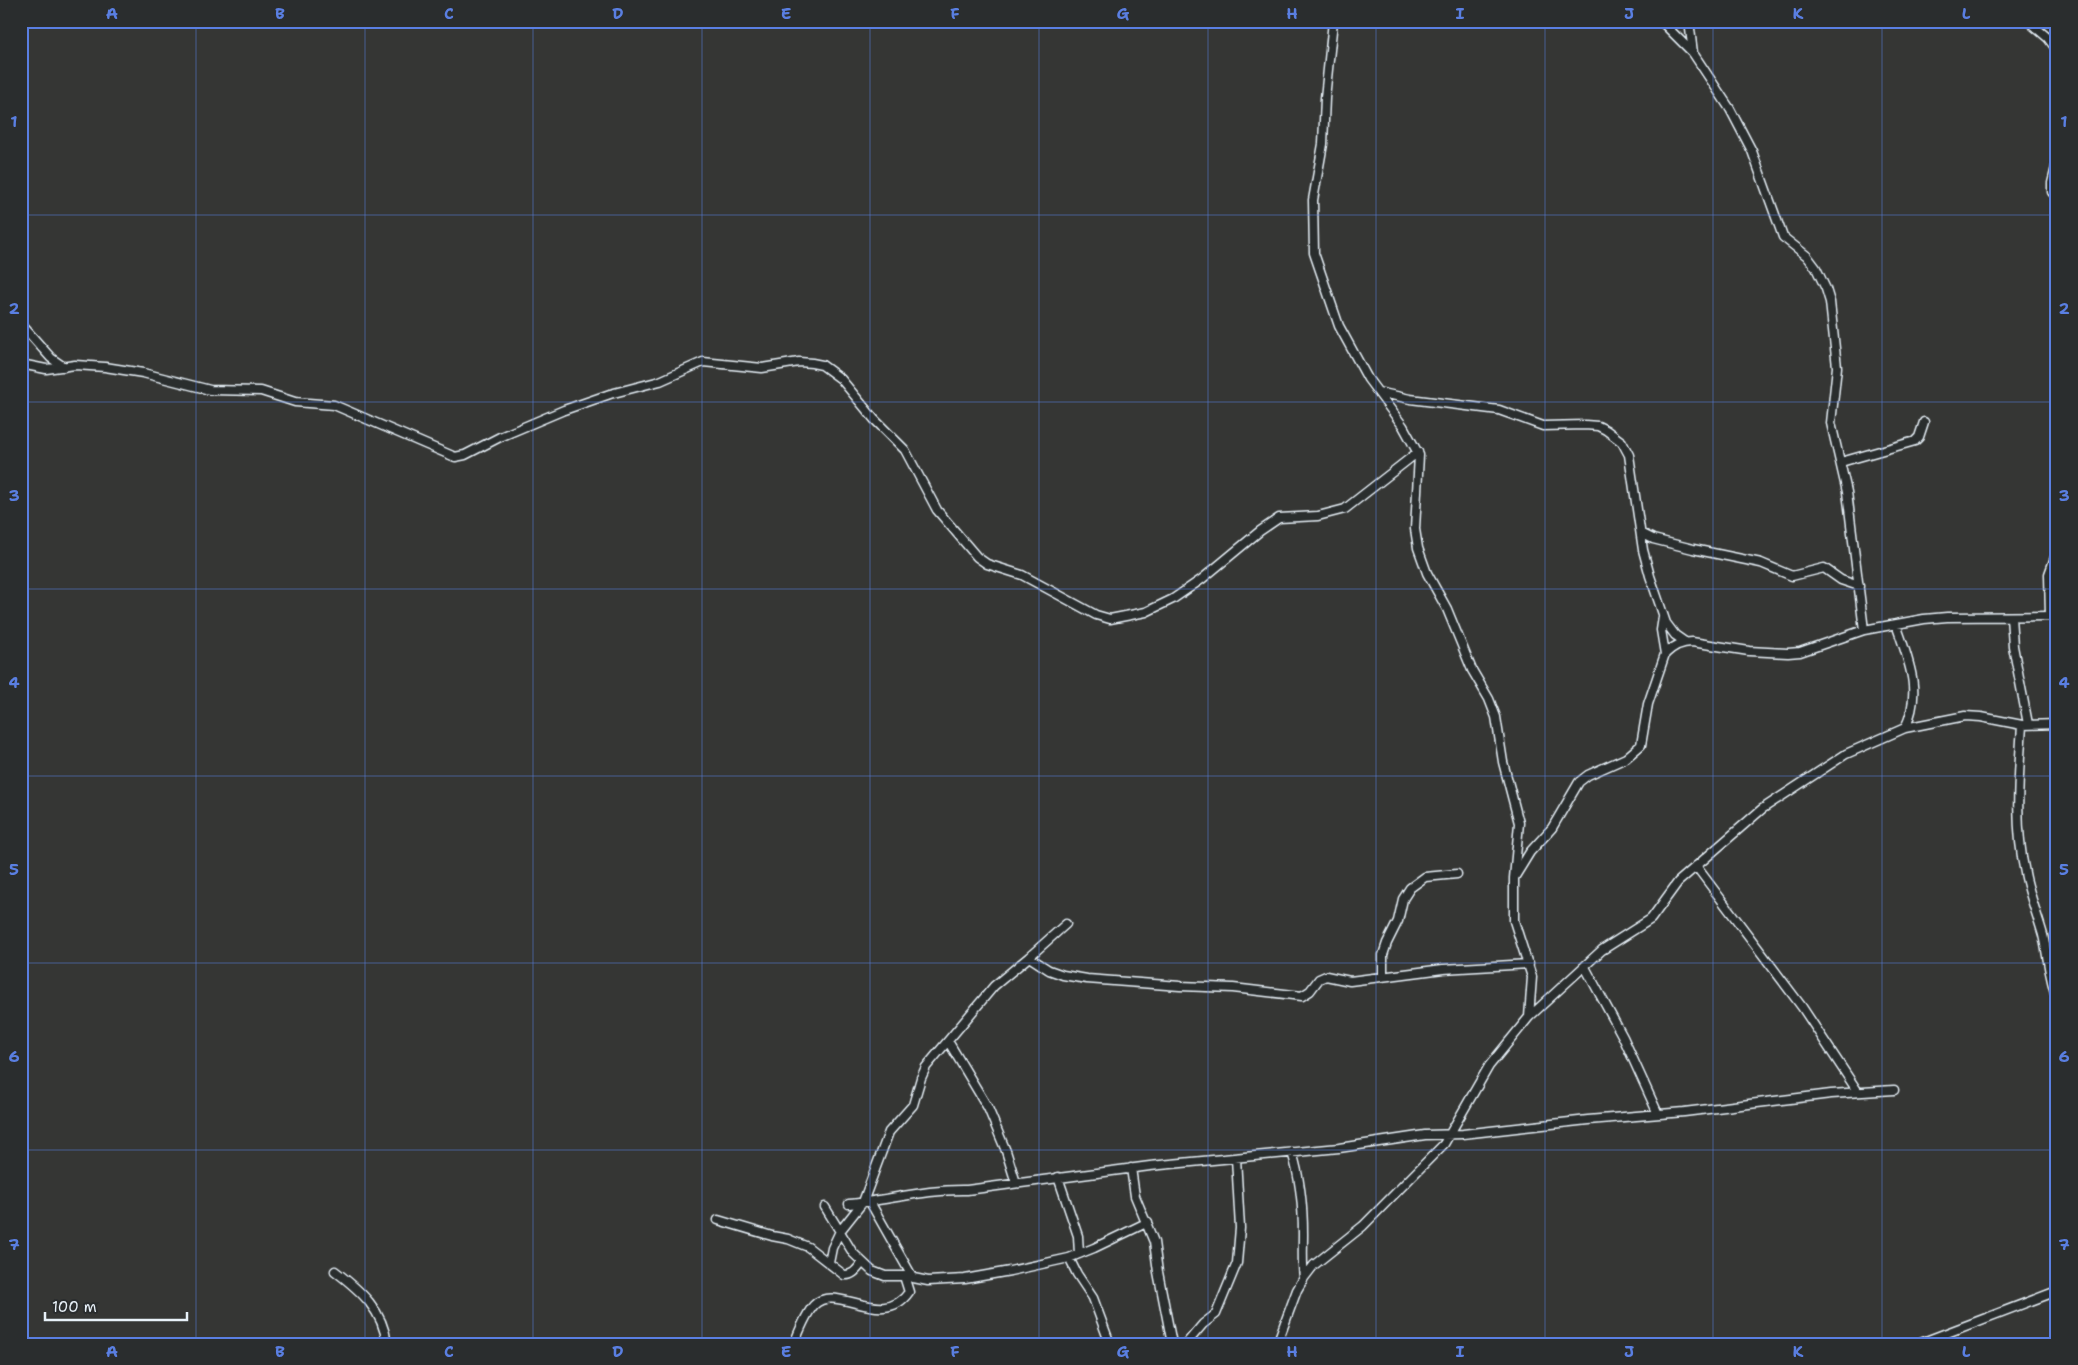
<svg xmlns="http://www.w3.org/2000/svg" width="2078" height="1365" font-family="'Shantell Sans',sans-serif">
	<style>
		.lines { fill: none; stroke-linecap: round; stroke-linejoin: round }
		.street-casing { stroke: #e8f1f8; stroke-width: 11 }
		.street { stroke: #2a2d2e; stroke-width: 8 }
		.grid { fill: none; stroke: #5a7fe2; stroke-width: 1; stroke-opacity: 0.55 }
		.neatline { fill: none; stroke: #5a7fe2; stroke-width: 2 }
		.grid-label { font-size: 16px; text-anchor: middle; font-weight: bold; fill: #5a7fe2 }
	</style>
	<rect width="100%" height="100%" fill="#353634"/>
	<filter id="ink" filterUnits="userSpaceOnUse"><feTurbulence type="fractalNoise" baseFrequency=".02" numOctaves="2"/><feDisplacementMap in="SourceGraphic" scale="10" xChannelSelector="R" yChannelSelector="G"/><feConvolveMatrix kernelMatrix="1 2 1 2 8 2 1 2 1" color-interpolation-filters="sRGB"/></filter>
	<g filter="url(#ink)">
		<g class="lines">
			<g class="street-casing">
				<path id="street" d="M 1333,21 L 1325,98 L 1323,144 L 1313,200 L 1314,253 L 1339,326 L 1368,379 L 1403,426 L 1419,455 L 1415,529 L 1418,548 L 1427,573 L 1447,609 L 1472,670 L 1489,699 L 1496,717 L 1503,762 L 1519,823 L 1514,878
					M 1661,21 L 1693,53 L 1730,109 L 1752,151 L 1783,237 L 1807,256 L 1816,268 L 1826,289 L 1830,302 L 1837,367 L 1831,423 L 1847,492 L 1864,630
					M 1689,21 L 1693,53
					M 2028,21 L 2048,38 L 2057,50
					M 2057,163 L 2052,183 L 2052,192 L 2057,197
					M 21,324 L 51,358 L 64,367
					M 21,364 L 46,369 L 75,365 L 105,367 L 143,373 L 210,390 L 261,391 L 295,402 L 334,405 L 455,457 L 465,455 L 500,437 L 564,410 L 610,394 L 660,381 L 703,362 L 762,368 L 799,362 L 812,363 L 822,365 L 841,379 L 874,419 L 905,450 L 937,510 L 977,557 L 987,564 L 1022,575 L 1096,615 L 1110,619 L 1146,612 L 1173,599 L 1202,579 L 1260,531 L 1279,518 L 1318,516 L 1345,509 L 1418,452
					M 1378,392 L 1410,399 L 1499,410 L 1543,426 L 1585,425 L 1598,426 L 1606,430 L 1622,442 L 1629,455 L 1643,550 L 1650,576 L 1666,623 L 1675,635 L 1685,642
					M 1841,462 L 1915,441 L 1919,437 L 1924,422
					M 1641,533 L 1653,539 L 1693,549 L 1761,563 L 1792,576 L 1824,568 L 1841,580 L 1859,586
					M 2050,616 L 2049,574 L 2057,552
					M 1663,617 L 1661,630 L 1665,654
					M 2011,617 L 2013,646 L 2028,724
					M 1896,624 C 1908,660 1923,691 1905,728
					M 2022,725 C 2019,774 2014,824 2025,873 C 2029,894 2037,914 2043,935 C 2048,956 2049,978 2057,998
					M 1696,866 L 1802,1007 L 1858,1092
					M 1029,957 L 1049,970 L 1063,975 L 1087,979 L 1180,986 L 1233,988 L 1302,996 L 1310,991 L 1319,979 L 1326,976 L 1350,981 L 1443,969 L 1529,964
					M 1585,967 L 1623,1037 L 1658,1114
					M 1383,976 L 1383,955 L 1387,943 L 1398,921 L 1403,899 L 1410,888 L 1425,877 L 1457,874
					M 1529,1017 L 1532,977 L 1514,921 L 1514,878 L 1530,852 L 1552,828 L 1579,782 L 1588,775 L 1626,758 L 1641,745 L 1648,704 L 1665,654 C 1673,646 1681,642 1692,642 L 1749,651 L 1788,653 L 1800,652 L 1864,630 L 1924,619 L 1947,617 L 2057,616
					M 948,1041 L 988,1108 L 1006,1151 L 1016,1183
					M 1292,1152 C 1300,1178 1303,1207 1303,1234 C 1303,1249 1302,1263 1304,1278
					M 1131,1168 L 1135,1196 L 1154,1242 L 1158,1272 L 1172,1344
					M 1058,1177 L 1078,1236 L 1079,1254
					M 870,1202 L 913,1278
					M 849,1204 C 889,1200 927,1189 967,1190 L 1150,1166 L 1339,1148 L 1425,1135 L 1463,1134 L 1588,1120 L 1684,1112 L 1831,1094 L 1894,1090
					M 825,1207 L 853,1253 L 872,1271 L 885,1276 L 904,1276 L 928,1281 L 965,1279 L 1010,1271 L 1069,1258 L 1094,1248 L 1148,1222
					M 718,1220 L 772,1236 L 788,1239 L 808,1247 L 844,1275 C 853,1276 857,1269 862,1263
					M 1069,1258 L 1077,1274 L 1093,1298 L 1110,1344
					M 829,1263 L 832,1248 L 840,1231 L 863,1202 L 889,1132 L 913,1105 L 921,1078 L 926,1067 L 994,986 L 1029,957 L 1066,924
					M 335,1271 C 361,1291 383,1310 387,1344
					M 794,1344 C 799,1332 805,1315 814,1305 C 836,1282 883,1330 909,1292 L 904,1276
					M 1186,1344 L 1203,1324 L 1216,1314 L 1237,1263 L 1240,1228 L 1236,1158
					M 1277,1344 L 1297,1290 L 1304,1278 L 1314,1265 L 1363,1226 L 1444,1144 L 1489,1066 L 1529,1017 L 1602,950 L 1651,919 L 1678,882 L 1762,809 L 1846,754 L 1905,728 L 1965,716 L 1981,717 L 2022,725 L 2057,724
					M 1918,1344 L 2057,1291"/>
			</g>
			<use href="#street" class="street"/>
		</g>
	</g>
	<path class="grid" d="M 196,21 L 196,1344M 365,21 L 365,1344M 533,21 L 533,1344M 702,21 L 702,1344M 870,21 L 870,1344M 1039,21 L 1039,1344M 1208,21 L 1208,1344M 1376,21 L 1376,1344M 1545,21 L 1545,1344M 1713,21 L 1713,1344M 1882,21 L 1882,1344M 21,215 L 2057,215M 21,402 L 2057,402M 21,589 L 2057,589M 21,776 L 2057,776M 21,963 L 2057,963M 21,1150 L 2057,1150"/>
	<rect width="2078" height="1365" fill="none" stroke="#2a2d2e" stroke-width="55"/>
	<path d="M45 1312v8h142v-8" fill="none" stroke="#e8f1f8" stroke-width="2.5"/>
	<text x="52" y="1312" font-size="15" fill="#e8f1f8" stroke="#2a2d2e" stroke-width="4" paint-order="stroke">100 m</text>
	<rect x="28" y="28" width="2022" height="1310" class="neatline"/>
	<g class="grid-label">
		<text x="112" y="19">A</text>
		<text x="280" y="19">B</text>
		<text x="449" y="19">C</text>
		<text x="618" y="19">D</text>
		<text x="786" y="19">E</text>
		<text x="955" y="19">F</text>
		<text x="1123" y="19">G</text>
		<text x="1292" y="19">H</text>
		<text x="1460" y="19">I</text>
		<text x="1629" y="19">J</text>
		<text x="1798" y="19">K</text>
		<text x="1966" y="19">L</text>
		<text x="14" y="127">1</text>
		<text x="2064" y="127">1</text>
		<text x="14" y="314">2</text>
		<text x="2064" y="314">2</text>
		<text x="14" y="501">3</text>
		<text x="2064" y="501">3</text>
		<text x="14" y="688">4</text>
		<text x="2064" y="688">4</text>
		<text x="14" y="875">5</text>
		<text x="2064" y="875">5</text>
		<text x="14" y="1062">6</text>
		<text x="2064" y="1062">6</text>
		<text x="14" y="1250">7</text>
		<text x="2064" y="1250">7</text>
		<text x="112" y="1357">A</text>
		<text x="280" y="1357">B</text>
		<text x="449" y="1357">C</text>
		<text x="618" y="1357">D</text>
		<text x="786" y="1357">E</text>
		<text x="955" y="1357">F</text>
		<text x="1123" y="1357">G</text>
		<text x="1292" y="1357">H</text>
		<text x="1460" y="1357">I</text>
		<text x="1629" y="1357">J</text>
		<text x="1798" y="1357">K</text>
		<text x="1966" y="1357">L</text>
	</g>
</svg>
